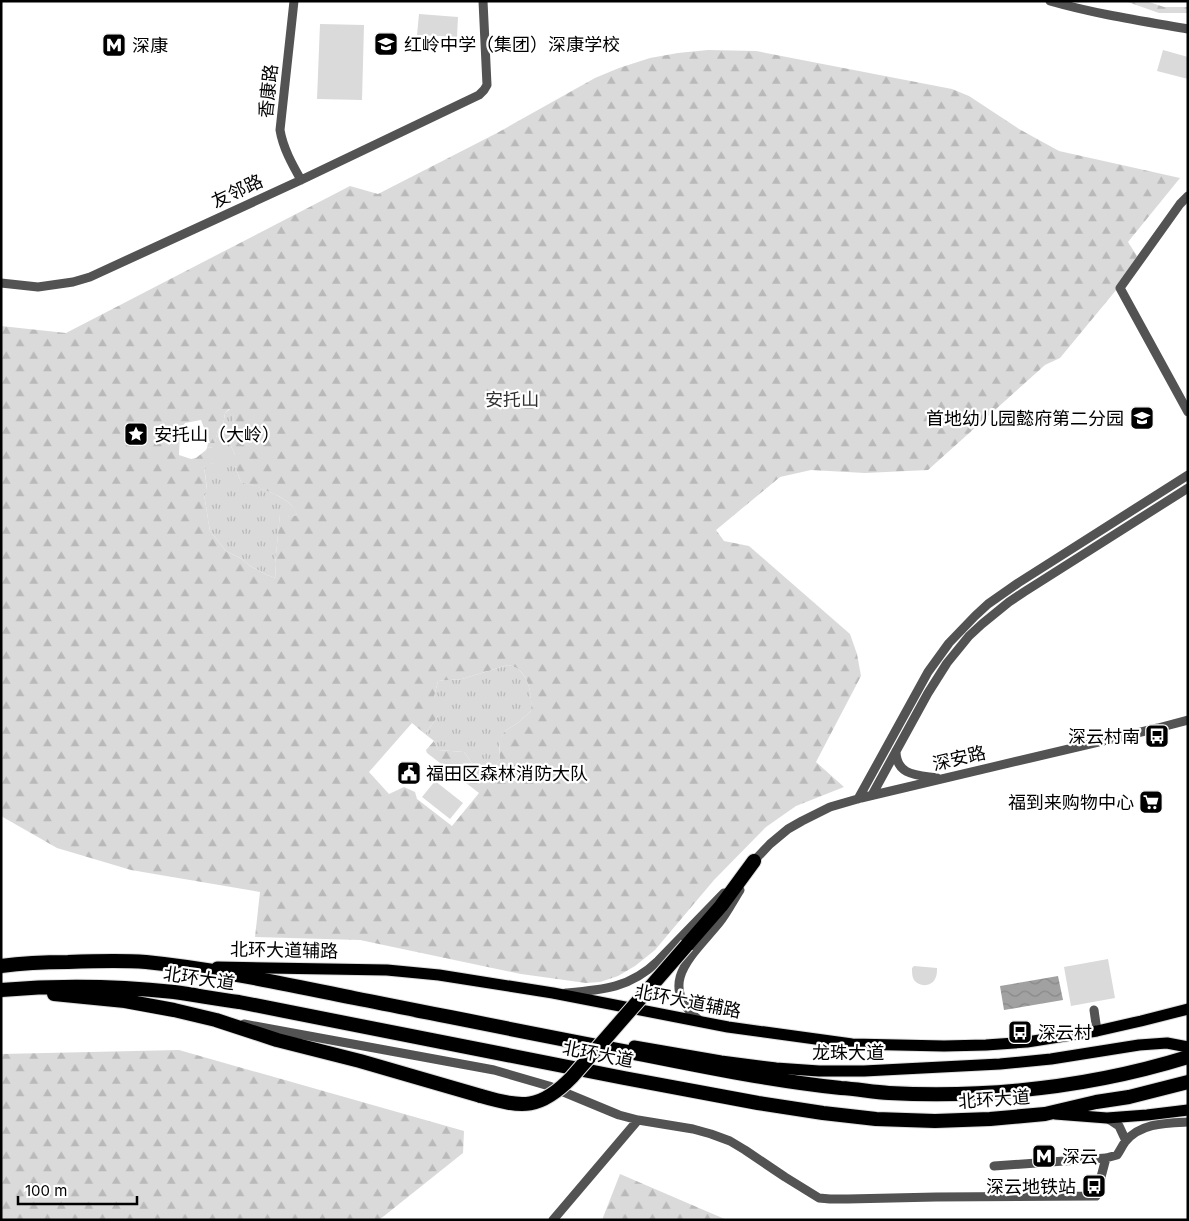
<svg xmlns="http://www.w3.org/2000/svg" width="1189" height="1221" font-family="Inter,'Noto Sans SC',sans-serif">
	<style>
		.grass { fill: url(#grass-tufts) }
		.forest { fill: url(#forest-firs); fill-rule: evenodd }
		.garden { fill: #dadada }
		.water { fill: url(#water-waves) }
		.lines { fill: none; stroke-linecap: round; stroke-linejoin: round }
		.major-casing { stroke: #dbdbdb; stroke-width: 13 }
		.highway-casing { stroke: #dbdbdb; stroke-width: 16 }
		.minor { stroke: #535353; stroke-width: 9 }
		.major { stroke: #000; stroke-width: 11 }
		.highway { stroke: #000; stroke-width: 14 }
		.highway-bridge-casing { stroke: #dbdbdb; stroke-width: 16; stroke-linecap: butt }
		.highway-bridge { stroke: #000; stroke-width: 14 }
		.labels { text-anchor: middle; dominant-baseline: central; stroke-width: 4.5; stroke-linejoin: round; paint-order: stroke }
		.poi-label { font-size: 18px; fill: #000; stroke: #fff; text-anchor: start }
		.street-label { font-size: 18px; fill: #000; stroke: #fff }
		.park-label { font-size: 18px; fill: #313131; stroke: #fff }
	</style>
	<defs>
		<pattern id="grass-tufts" width="24" height="20" patternUnits="userSpaceOnUse" patternTransform="scale(1.25)"><rect width="24" height="20" fill="#dadada"/><path d="M3 7l-1-3M5 7V3M7 7l1-3M15 17l-1-3M17 17v-4M19 17l1-3" fill="none" stroke="#b9b9b9"/></pattern>
		<pattern id="forest-firs" width="22" height="20" patternUnits="userSpaceOnUse" patternTransform="scale(1.25)"><rect width="22" height="20" fill="#dadada"/><path d="M5 1l3.5 6h-7zM16 11l3.5 6h-7z" fill="#b9b9b9"/></pattern>
		<pattern id="water-waves" width="16" height="10" patternUnits="userSpaceOnUse" patternTransform="scale(1.25)"><rect width="16" height="10" fill="#a1a1a1"/><path d="M0 5q4-4 8 0t8 0" fill="none" stroke="#898989"/></pattern>
	</defs>
	<rect width="100%" height="100%" fill="#fff"/>
	<path class="grass" d="M 230,409 L 233,409 C 235,420 233,430 229,441 L 235,455 L 235,466 L 241,482 C 254,485 282,495 291,505 C 294,508 296,512 297,515 L 290,517 L 280,515 L 275,564 L 276,578 L 267,575 L 250,566 L 242,559 L 226,551 L 210,531 L 204,494 L 207,489 L 204,465 L 214,463 L 213,447 L 207,448 L 208,443 L 215,442 L 218,430 L 223,426 L 225,413 Z
		M 508,665 C 512,666 516,667 519,670 C 530,679 532,697 531,711 L 519,722 L 505,731 L 499,742 L 500,760 L 487,776 L 471,762 L 464,752 L 438,750 L 434,741 L 425,734 L 438,716 L 434,697 L 438,681 L 462,679 Z"/>
	<path class="forest" d="M 1125,1 L 1146,1 L 1164,7 L 1188,7 L 1188,13 L 1159,13 Z
		M 708,50 L 756,51 L 952,89 L 969,96 L 1019,129 L 1059,151 L 1180,178 L 1128,242 L 1137,256 L 1117,289 L 1060,358 L 1045,365 L 928,470 L 865,473 L 811,470 L 780,477 L 716,530 L 724,541 L 749,546 L 850,634 L 857,654 L 861,676 L 816,762 L 844,787 L 796,806 L 766,827 L 714,880 L 655,950 L 635,966 L 618,976 L 600,982 L 586,983 L 521,974 L 360,940 L 255,937 L 260,892 L 131,870 L 57,848 L 1,816 L 1,326 L 66,333 L 350,186 L 378,194 L 497,133 L 595,78 L 619,68 L 650,58 L 678,53 ZM 229,409 L 232,409 C 235,420 233,430 229,441 L 235,455 L 235,466 L 241,482 C 255,486 280,494 290,504 C 293,507 295,511 297,515 L 290,517 L 280,514 L 275,564 L 276,578 L 267,575 L 250,566 L 242,559 L 226,551 L 210,531 L 204,494 L 207,490 L 204,466 L 214,463 L 221,459 L 221,452 L 213,447 L 207,448 L 206,450 L 196,458 L 191,459 L 179,455 L 180,432 L 185,423 L 201,420 L 210,443 L 215,443 L 218,430 L 223,426 L 225,413 ZM 508,665 C 512,666 516,667 519,670 C 530,679 532,697 531,711 L 519,722 L 505,731 L 499,741 L 500,760 L 488,775 L 471,762 L 464,752 L 438,750 L 434,741 L 426,750 L 427,753 L 479,793 L 452,826 L 417,799 L 415,792 L 404,787 L 389,794 L 369,772 L 412,723 L 425,734 L 438,716 L 441,707 L 434,697 L 438,681 L 462,679 Z
		M 179,1050 L 464,1131 L 463,1153 L 379,1220 L 1,1220 L 1,1054 Z
		M 620,1174 L 727,1220 L 602,1220 Z"/>
	<path class="garden" d="M 419,14 L 458,17 L 457,37 L 417,35 Z
		M 320,24 L 364,25 L 362,100 L 317,99 Z
		M 1163,50 L 1188,57 L 1188,79 L 1157,71 Z
		M 435,781 L 463,803 L 450,819 L 422,797 Z
		M 1108,959 L 1115,998 L 1071,1006 L 1064,967 Z
		M 914,966 L 937,968 C 937,971 937,976 935,979 C 931,987 919,987 914,980 C 912,977 912,972 912,968 Z"/>
	<path class="water" d="M 1058,976 L 1063,1000 L 1004,1010 L 1000,986 Z"/>
	<g class="lines">
		<g class="major-casing">
			<path id="major" d="M 217,967 L 387,970 L 439,975 L 553,993 L 728,1027 L 852,1044 L 944,1046 L 986,1045 L 1027,1042 L 1097,1031 L 1141,1021 L 1188,1009
				M 634,1046 L 721,1061 L 776,1068 L 819,1071 L 864,1071 L 1000,1064 L 1051,1059 L 1139,1045 L 1167,1043 L 1188,1047
				M 1055,1114 L 1107,1118 L 1147,1115 L 1188,1110"/>
		</g>
		<g class="highway-casing">
			<path id="highway" d="M 687,945 L 721,906 L 754,861
				M 1,966 C 23,963 46,962 68,962 C 94,961 120,960 146,962 C 216,969 285,984 354,998 C 451,1017 548,1037 645,1055 C 710,1068 775,1081 841,1088 C 857,1089 873,1092 889,1093 C 990,1098 1091,1087 1188,1057
				M 1,990 C 59,985 117,986 174,992 C 195,995 217,999 239,1002 L 624,1078 L 758,1103 L 823,1113 L 876,1119 L 935,1121 L 990,1119 L 1045,1114 L 1096,1102 L 1129,1097 L 1188,1082
				M 54,994 L 125,1001 L 174,1010 L 216,1020 L 277,1040 L 360,1061 L 481,1096"/>
		</g>
		<path class="minor" d="M 294,1 L 280,130 C 283,148 292,164 301,180
			M 1050,1 C 1095,14 1142,21 1188,29
			M 1188,196 L 1180,204 L 1120,288 L 1188,412
			M 1,283 L 38,287 L 73,282 L 90,277 L 301,180 L 479,95 L 484,90 L 487,85 L 483,1
			M 896,751 C 896,776 918,775 937,778
			M 872,795 L 928,693 L 947,663 L 969,636 L 982,624 L 1009,602 L 1024,592 L 1188,488
			M 858,799 L 928,672 L 949,643 L 975,616 L 988,604 L 1018,583 L 1188,475
			M 751,864 L 770,844 L 788,829 L 802,821 L 830,807 L 861,798 L 1158,728 L 1188,720
			M 566,993 C 603,990 630,988 658,961 L 724,893
			M 1094,1010 L 1097,1031
			M 699,1020 C 655,984 693,955 719,923 C 727,913 733,901 740,890
			M 244,1024 L 494,1070 L 549,1086 L 619,1115 L 638,1120 L 693,1129 L 711,1134 L 730,1141 L 745,1150 L 785,1177 L 819,1198 L 830,1199 L 848,1199 L 936,1197 L 1096,1196 L 1106,1158
			M 1107,1118 L 1119,1126 L 1126,1141
			M 994,1166 L 1106,1158 L 1117,1155 C 1120,1151 1122,1146 1125,1142 C 1140,1123 1166,1123 1188,1122
			M 553,1220 L 638,1120"/>
		<use href="#major" class="major"/>
		<use href="#highway" class="highway"/>
		<g class="highway-bridge-casing">
			<path id="highway-bridge" d="M 481,1096 C 523,1108 540,1110 572,1077 L 687,945"/>
		</g>
		<use href="#highway-bridge" class="highway-bridge"/>
	</g>
	<defs>
		<g id="school-square" transform="scale(1.25)"><rect x="-9" y="-9" width="18" height="18" rx="4" fill="#000" stroke="#fff"/><path d="M0-5L7-2L0 1L-7-2ZM-4 1L0 2.5L4 1V4Q0 6-4 4Z" fill="#fff"/></g>
		<g id="metro-square" transform="scale(1.25)"><rect x="-9" y="-9" width="18" height="18" rx="4" fill="#000" stroke="#fff"/><path d="M-5.5 5V-5H-3L0 0L3-5H5.5V5H3V-.5L0 4L-3-.5V5Z" fill="#fff"/></g>
		<g id="sight-square" transform="scale(1.25)"><rect x="-9" y="-9" width="18" height="18" rx="4" fill="#000" stroke="#fff"/><path d="M0-6L1.8-2.2L6-1.7L2.9 1.2L3.7 5.4L0 3.3L-3.7 5.4L-2.9 1.2L-6-1.7L-1.8-2.2Z" fill="#fff"/></g>
		<g id="bus-square" transform="scale(1.25)"><rect x="-9" y="-9" width="18" height="18" rx="4" fill="#000" stroke="#fff"/><path d="M-5-6H5V4H4V6H2V4H-2V6H-4V4H-5ZM-3.5-4V0h7V-4ZM-3.5 1.2v1.5H-2V1.2ZM2 1.2v1.5H3.5V1.2Z" fill="#fff"/></g>
		<g id="civic-square" transform="scale(1.25)"><rect x="-9" y="-9" width="18" height="18" rx="4" fill="#000" stroke="#fff"/><path d="M-.6-6.5H3V-4.5H.6V-3L4-1V1h2V6H-6V1h2V-1L-.6-3ZM-1.2 2.5V6h2.4V2.5Z" fill="#fff"/></g>
		<g id="supermarket-square" transform="scale(1.25)"><rect x="-9" y="-9" width="18" height="18" rx="4" fill="#000" stroke="#fff"/><path d="M-6-5.5h2.5l.6 2H6L4.5 2H-2.5L-4.4-4H-6ZM-1.5 3.2a1.3 1.3 0 1 0 .1 0ZM3 3.2a1.3 1.3 0 1 0 .1 0Z" fill="#fff"/></g>
	</defs>
	<g fill-rule="evenodd">
		<use href="#school-square" x="386" y="44"/>
		<use href="#metro-square" x="114" y="45"/>
		<use href="#school-square" x="1142" y="418"/>
		<use href="#sight-square" x="136" y="434"/>
		<use href="#bus-square" x="1157" y="736"/>
		<use href="#civic-square" x="409" y="773"/>
		<use href="#supermarket-square" x="1151" y="802"/>
		<use href="#bus-square" x="1020" y="1032"/>
		<use href="#metro-square" x="1044" y="1156"/>
		<use href="#bus-square" x="1094" y="1186"/>
	</g>
	<g class="labels">
		<g class="poi-label">
			<text x="404" y="44">红岭中学（集团）深康学校</text>
			<text x="132" y="45">深康</text>
			<text x="1124" y="418" text-anchor="end">首地幼儿园懿府第二分园</text>
			<text x="154" y="434">安托山（大岭）</text>
			<text x="1140" y="736" text-anchor="end">深云村南</text>
			<text x="426" y="773">福田区森林消防大队</text>
			<text x="1134" y="802" text-anchor="end">福到来购物中心</text>
			<text x="1038" y="1032">深云村</text>
			<text x="1062" y="1156">深云</text>
			<text x="1076" y="1186" text-anchor="end">深云地铁站</text>
		</g>
		<g class="street-label">
			<text transform="translate(268 91) rotate(-84)">香康路</text>
			<text transform="translate(237 191) rotate(-25)">友邻路</text>
			<text transform="translate(959 758) rotate(-13)">深安路</text>
			<text transform="translate(284 950) rotate(1)">北环大道辅路</text>
			<text transform="translate(199 978) rotate(8)">北环大道</text>
			<text transform="translate(688 1001) rotate(11)">北环大道辅路</text>
			<text x="848" y="1052">龙珠大道</text>
			<text transform="translate(598 1054) rotate(11)">北环大道</text>
			<text transform="translate(994 1099) rotate(-4)">北环大道</text>
		</g>
		<g class="park-label">
			<text x="512" y="399">安托山</text>
		</g>
	</g>
	<rect width="1189" height="1221" fill="none" stroke="#000000" stroke-width="5"/>
	<path d="M18 1196v8h119v-8" fill="none" stroke="#000000" stroke-width="2.5"/>
	<text x="25" y="1196" font-size="15" fill="#000000" stroke="#ffffff" stroke-width="4" paint-order="stroke">100 m</text>
</svg>
